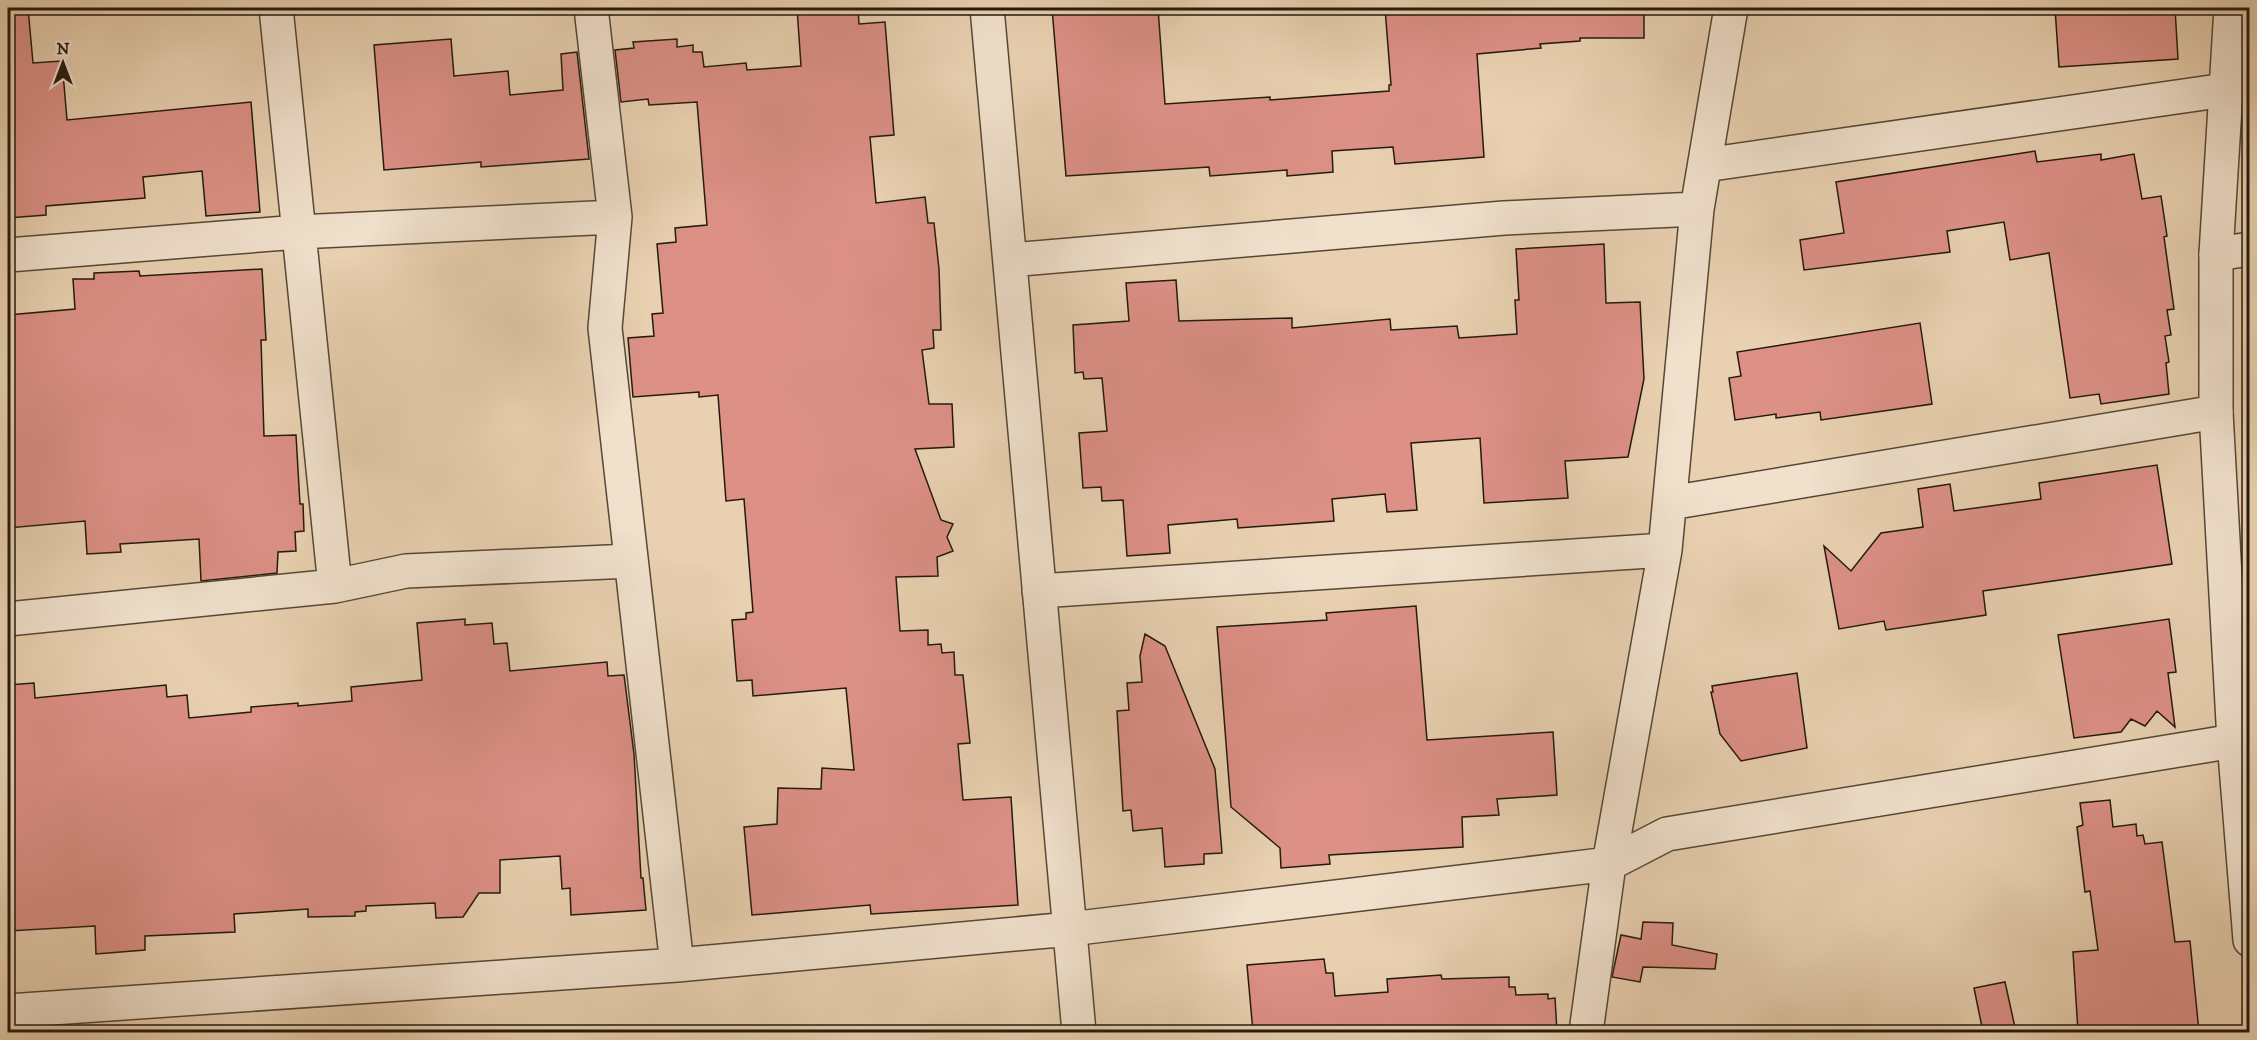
<svg xmlns="http://www.w3.org/2000/svg" width="2257" height="1040" font-family="'IM FELL DW Pica',serif">
	<style>
		.building { fill: #dc9086; stroke: #241a0e; stroke-width: 1.5 }
		.lines { fill: none; stroke-linecap: round; stroke-linejoin: round }
		.minor-casing { stroke: #554836; stroke-width: 36 }
		.tertiary-casing { stroke: #554836; stroke-width: 36 }
		.minor { stroke: #f0e0cc; stroke-width: 33 }
		.tertiary { stroke: #f0e0cc; stroke-width: 33 }
	</style>
	<rect width="100%" height="100%" fill="#e8d0b0"/>
	<filter id="stains"><feTurbulence type="fractalNoise" baseFrequency=".00333" numOctaves="4"/><feColorMatrix values="0 0 0 0 .2 0 0 0 0 .09 0 0 0 0 .02 0 0 0 .5 -.17"/></filter>
	<radialGradient id="worn" r=".72"><stop offset=".6" stop-color="#630" stop-opacity="0"/><stop offset="1" stop-color="#630" stop-opacity=".3"/></radialGradient>
	<path class="building" d="M 8,8 L 28,8 L 33,63 L 62,61 L 67,120 L 251,102 L 260,212 L 206,216 L 202,171 L 143,177 L 145,198 L 46,206 L 46,215 L 8,218 Z
		M 797,8 L 858,8 L 859,24 L 885,22 L 894,135 L 870,137 L 876,203 L 925,197 L 928,223 L 934,223 L 939,269 L 941,330 L 933,330 L 934,348 L 922,350 L 929,404 L 952,404 L 954,447 L 915,449 L 941,520 L 953,524 L 947,537 L 953,551 L 937,557 L 938,576 L 896,577 L 900,631 L 928,630 L 928,645 L 941,644 L 942,653 L 954,652 L 955,675 L 963,675 L 970,743 L 958,744 L 963,800 L 1011,797 L 1018,905 L 871,914 L 870,905 L 752,915 L 744,827 L 777,824 L 778,788 L 821,789 L 822,768 L 854,770 L 846,688 L 753,696 L 752,680 L 737,681 L 732,620 L 746,619 L 746,613 L 753,612 L 744,499 L 726,501 L 718,395 L 699,397 L 699,392 L 633,397 L 628,338 L 654,336 L 652,314 L 663,313 L 657,244 L 676,242 L 675,228 L 707,225 L 697,102 L 649,105 L 648,99 L 621,102 L 615,50 L 634,48 L 633,42 L 677,39 L 677,47 L 693,45 L 693,52 L 702,52 L 704,67 L 746,63 L 747,70 L 801,66 Z
		M 1052,8 L 1158,8 L 1165,104 L 1270,97 L 1270,100 L 1389,91 L 1389,85 L 1391,85 L 1385,8 L 1644,8 L 1644,38 L 1580,38 L 1580,41 L 1540,44 L 1541,48 L 1477,54 L 1484,157 L 1395,164 L 1393,147 L 1332,151 L 1333,172 L 1287,176 L 1287,170 L 1210,176 L 1209,167 L 1066,176 Z
		M 2055,8 L 2175,8 L 2178,59 L 2059,67 Z
		M 451,39 L 454,76 L 508,71 L 510,95 L 563,90 L 561,54 L 577,52 L 589,159 L 481,167 L 481,162 L 384,170 L 374,45 Z
		M 2035,151 L 2037,162 L 2101,154 L 2101,160 L 2134,154 L 2142,199 L 2161,196 L 2167,236 L 2164,237 L 2174,309 L 2167,310 L 2171,335 L 2165,336 L 2169,362 L 2166,363 L 2169,394 L 2101,404 L 2099,394 L 2070,398 L 2049,253 L 2010,260 L 2004,222 L 1947,231 L 1950,252 L 1804,270 L 1800,240 L 1844,233 L 1836,182 Z
		M 1604,244 L 1606,303 L 1640,302 L 1644,379 L 1628,457 L 1565,461 L 1568,498 L 1484,503 L 1480,438 L 1411,443 L 1417,510 L 1387,512 L 1385,494 L 1332,499 L 1334,521 L 1238,528 L 1237,519 L 1168,525 L 1170,553 L 1127,556 L 1123,500 L 1102,501 L 1101,487 L 1083,488 L 1079,433 L 1107,431 L 1102,378 L 1084,379 L 1083,372 L 1075,373 L 1073,325 L 1129,321 L 1126,283 L 1176,280 L 1179,321 L 1292,318 L 1292,328 L 1390,319 L 1391,330 L 1457,326 L 1459,338 L 1517,334 L 1515,300 L 1519,300 L 1516,249 Z
		M 262,269 L 266,340 L 261,340 L 264,436 L 296,435 L 300,504 L 303,504 L 304,531 L 295,532 L 296,551 L 278,552 L 277,573 L 201,581 L 199,539 L 120,544 L 121,552 L 87,554 L 85,521 L 8,528 L 8,315 L 75,309 L 73,279 L 94,279 L 94,273 L 139,271 L 140,276 Z
		M 1920,323 L 1932,404 L 1821,420 L 1820,412 L 1776,418 L 1776,414 L 1735,420 L 1729,378 L 1741,376 L 1737,352 Z
		M 2157,465 L 2172,564 L 1983,591 L 1986,615 L 1886,630 L 1884,621 L 1839,629 L 1824,546 L 1851,571 L 1881,533 L 1923,527 L 1918,489 L 1950,484 L 1954,511 L 2041,499 L 2039,483 Z
		M 1416,606 L 1427,740 L 1553,732 L 1557,795 L 1497,799 L 1499,815 L 1462,817 L 1463,847 L 1329,855 L 1330,864 L 1281,868 L 1280,848 L 1231,807 L 1217,627 L 1327,620 L 1326,613 Z
		M 465,619 L 465,625 L 492,623 L 494,644 L 507,643 L 510,671 L 607,662 L 608,676 L 624,675 L 634,754 L 641,878 L 643,878 L 646,910 L 571,915 L 570,888 L 562,889 L 560,856 L 500,860 L 500,893 L 479,893 L 463,917 L 436,918 L 435,903 L 366,906 L 366,911 L 355,912 L 355,916 L 308,917 L 308,909 L 234,914 L 235,932 L 145,936 L 145,950 L 96,954 L 95,926 L 8,931 L 8,880 L 10,880 L 8,824 L 8,685 L 34,683 L 35,698 L 166,685 L 167,697 L 187,695 L 189,718 L 251,712 L 251,707 L 298,703 L 298,706 L 352,701 L 351,687 L 422,680 L 417,623 Z
		M 2169,619 L 2176,672 L 2168,673 L 2175,727 L 2157,711 L 2145,726 L 2131,719 L 2121,732 L 2074,738 L 2058,635 Z
		M 1145,634 L 1165,646 L 1215,769 L 1222,853 L 1204,854 L 1204,864 L 1165,867 L 1162,828 L 1133,831 L 1131,810 L 1123,811 L 1117,711 L 1129,710 L 1127,683 L 1142,682 L 1140,656 Z
		M 1797,673 L 1807,748 L 1741,761 L 1720,734 L 1711,692 L 1713,692 L 1712,686 Z
		M 2110,800 L 2113,827 L 2136,824 L 2137,836 L 2143,835 L 2145,844 L 2162,842 L 2175,942 L 2190,941 L 2199,1032 L 2078,1032 L 2073,952 L 2098,950 L 2090,891 L 2085,892 L 2077,827 L 2083,825 L 2080,803 Z
		M 1643,922 L 1673,923 L 1672,945 L 1717,954 L 1715,969 L 1643,967 L 1640,982 L 1612,977 L 1621,935 L 1641,939 Z
		M 1324,959 L 1326,973 L 1333,973 L 1335,996 L 1388,992 L 1387,979 L 1441,975 L 1442,979 L 1509,977 L 1509,987 L 1515,987 L 1516,995 L 1548,994 L 1548,999 L 1555,998 L 1557,1032 L 1253,1032 L 1247,965 Z
		M 2005,982 L 2016,1032 L 1983,1032 L 1974,988 Z"/>
	<g class="lines">
		<g class="minor-casing">
			<path id="minor" d="M 276,8 L 335,586
				M 591,8 L 615,217 L 605,328 L 677,965
				M 987,8 L 1079,1032
				M 1705,165 L 2225,90
				M 2216,254 L 2250,249
				M 8,255 L 298,232 L 615,217
				M 1010,260 L 1504,218 L 1697,209
				M 1670,503 L 2216,412
				M 1039,591 L 1665,550
				M 8,619 L 335,586 L 406,571 L 630,561
				M 8,1011 L 677,965 L 1070,929 L 1609,864 L 1667,834 L 2234,741
				M 1586,1032 L 1609,864 L 1665,550 L 1697,209 L 1731,8"/>
		</g>
		<g class="tertiary-casing">
			<path id="tertiary" d="M 2231,8 L 2216,254 L 2216,412 L 2234,741 L 2250,940"/>
		</g>
		<use href="#minor" class="minor"/>
		<use href="#tertiary" class="tertiary"/>
	</g>
	<rect width="2257" height="1040" fill="none" stroke="#e8d0b0" stroke-width="30"/>
	<rect x="9" y="9" width="2239" height="1022" fill="none" stroke="#241a0e" stroke-width="3"/>
	<rect x="15" y="15" width="2227" height="1010" fill="none" stroke="#241a0e" stroke-width="1.5"/>
	<g transform="translate(63 63)" stroke="#f0e0cc" stroke-width="4.5" paint-order="stroke">
	<path d="M0-4.5L10 22L0 15L-10 22Z" fill="#241a0e"/>
	<text y="-9" font-size="16" font-weight="bold" text-anchor="middle" fill="#241a0e">N</text>
	</g>
	<rect width="100%" height="100%" filter="url(#stains)"/>
	<rect width="100%" height="100%" fill="url(#worn)"/>
</svg>
